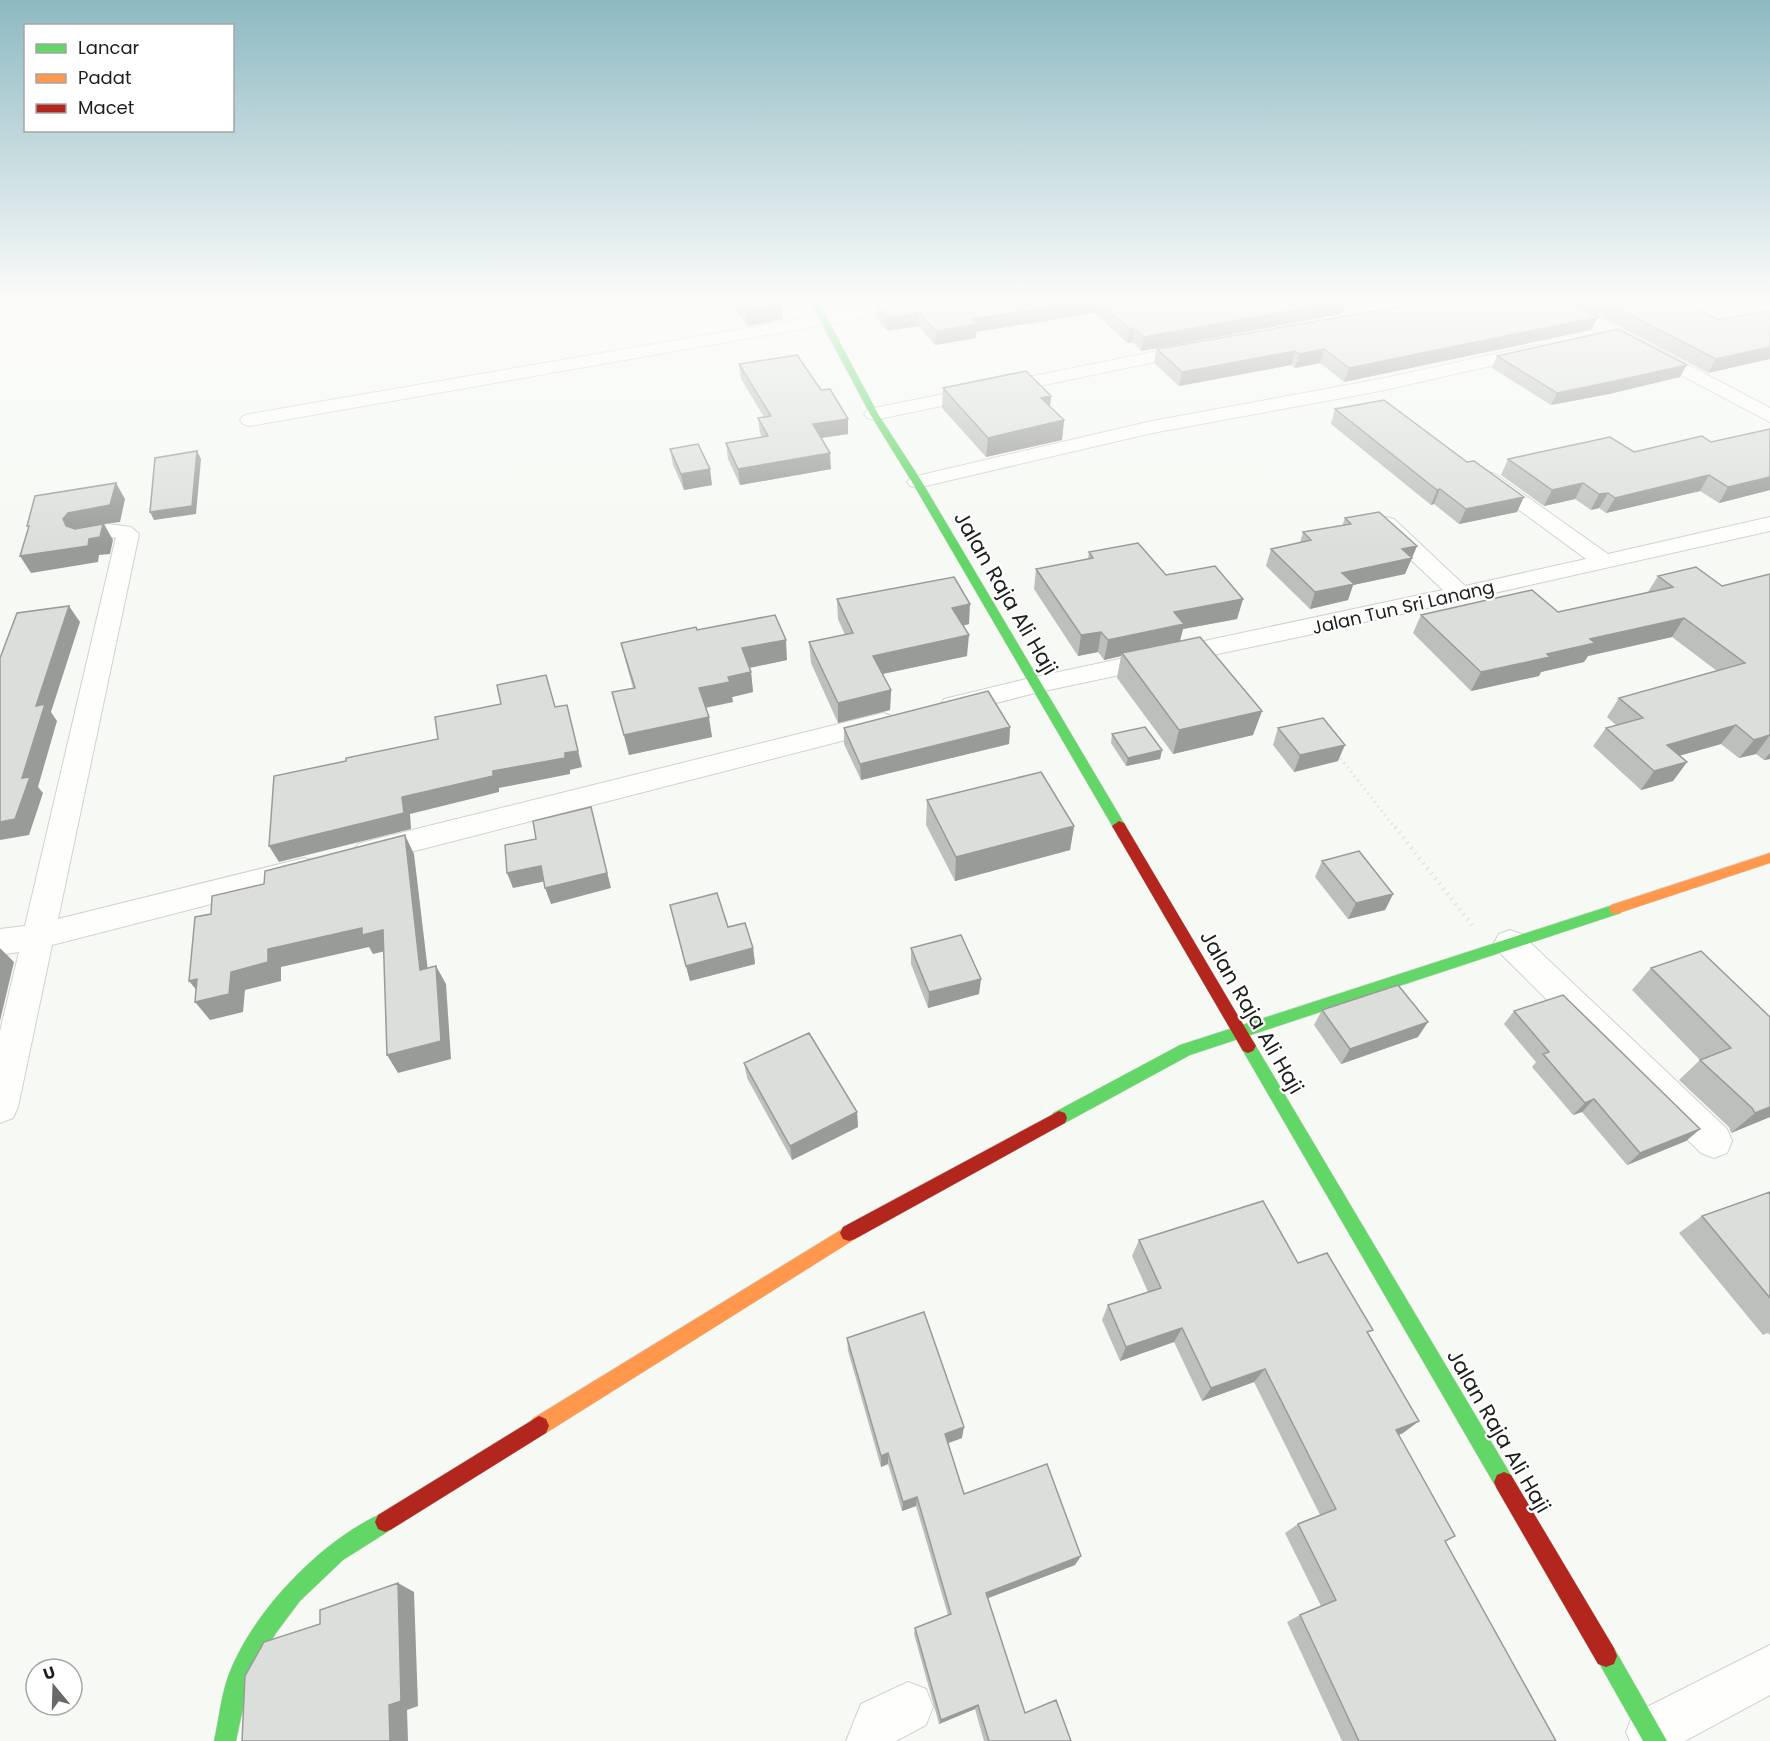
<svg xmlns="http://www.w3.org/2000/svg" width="1770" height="1741" font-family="Poppins,sans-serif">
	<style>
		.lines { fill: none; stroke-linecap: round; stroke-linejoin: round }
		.street-casing { stroke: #d1d2cf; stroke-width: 2 }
		.fast-casing { stroke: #d1d2cf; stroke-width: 1 }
		.slow-casing { stroke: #d1d2cf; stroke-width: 1 }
		.jam-casing { stroke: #d1d2cf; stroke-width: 1 }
		.path-far1 { stroke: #e2e4e2; stroke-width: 3; stroke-dasharray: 1.5 4; stroke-linecap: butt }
		.path { stroke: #e2e4e2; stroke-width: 4.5; stroke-dasharray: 1.5 5; stroke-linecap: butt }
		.street { fill: #fefefd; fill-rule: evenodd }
		.fast { fill: #63d668; fill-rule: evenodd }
		.slow { fill: #ff974d; fill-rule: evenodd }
		.jam { fill: #b3261e; fill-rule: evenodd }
		.wall { fill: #bcbfbb }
		.shaded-wall { fill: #999b99 }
		.building { fill: #dbdeda; stroke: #999b99; stroke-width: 1.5 }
		.labels { text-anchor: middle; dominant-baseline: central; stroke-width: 4.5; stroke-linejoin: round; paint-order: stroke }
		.far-street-label { font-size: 18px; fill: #1d1f1c; stroke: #fff }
		.street-label { font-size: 21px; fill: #1d1f1c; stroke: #fff }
	</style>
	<rect width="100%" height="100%" fill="#f6f9f4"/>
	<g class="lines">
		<g class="street-casing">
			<path id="street" d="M 891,303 L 928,303 L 920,308 L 250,426 L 243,424 L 240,420 L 243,416 L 250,414 Z
				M 1550,303 L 1570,303 L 1770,408 L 1770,422 L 1552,307 Z
				M 1197,343 L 1203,344 L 1206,348 L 1203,352 L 874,420 L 867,418 L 864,414 L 867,410 L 874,408 Z
				M 1536,345 L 1542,346 L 1545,350 L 1542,354 L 1380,391 L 1152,433 L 917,488 L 910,486 L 907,482 L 910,478 L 917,476 L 1152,421 L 1380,379 Z
				M 1488,472 L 1495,474 L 1608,554 L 1770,517 L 1770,531 L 1303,636 L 1035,693 L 953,714 L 944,711 L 940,705 L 944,699 L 1035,677 L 1443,590 L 1378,529 L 1375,524 L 1378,519 L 1386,517 L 1394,519 L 1465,586 L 1586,559 L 1481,482 L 1478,478 L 1481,474 Z
				M 108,524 L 131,527 L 139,534 L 58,919 L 304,858 L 315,861 L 319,869 L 315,877 L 304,880 L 52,945 L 18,1107 L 13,1118 L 0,1123 L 0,1031 L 19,952 L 0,955 L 0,929 L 25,926 L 116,537 L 86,543 L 78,541 L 75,536 L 78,531 Z
				M 883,713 L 892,716 L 896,722 L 892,728 L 368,863 L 358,860 L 353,852 L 358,844 L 368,841 Z
				M 1510,930 L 1521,934 L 1727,1129 L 1732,1141 L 1727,1153 L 1714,1158 L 1701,1153 L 1499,952 L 1494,943 L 1499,934 Z
				M 1770,1645 L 1770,1695 L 1685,1741 L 1630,1741 L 1626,1732 L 1633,1714 Z
				M 908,1682 L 926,1689 L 933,1707 L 926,1725 L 896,1741 L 846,1741 L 861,1704 Z"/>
		</g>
		<g class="fast-casing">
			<path id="fast" d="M 811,303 L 819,303 L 878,414 L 922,482 L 1124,823 L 1126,826 L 1124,829 L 1114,829 L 912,482 L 870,414 Z
				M 1616,904 L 1621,905 L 1623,909 L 1621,913 L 1190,1055 L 1065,1123 L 1059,1125 L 1053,1123 L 1051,1118 L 1053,1113 L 1180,1045 Z
				M 1248,1039 L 1253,1041 L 1511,1475 L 1514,1482 L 1511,1489 L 1504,1492 L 1497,1489 L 1243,1051 L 1240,1046 L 1243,1041 Z
				M 385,1512 L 392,1515 L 395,1522 L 392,1529 L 343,1560 L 300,1601 L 276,1633 L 249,1680 L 236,1741 L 214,1741 C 219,1719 221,1695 229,1674 C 253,1611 323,1538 385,1512 Z
				M 1606,1645 L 1614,1648 L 1667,1741 L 1643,1741 L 1595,1656 L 1598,1648 Z"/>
		</g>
		<g class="slow-casing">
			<path id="slow" d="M 1770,853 L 1770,863 L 1616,914 L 1611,913 L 1609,909 L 1611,905 Z
				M 849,1225 L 855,1227 L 858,1233 L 855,1239 L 546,1433 L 539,1436 L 532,1433 L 529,1426 L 532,1419 Z"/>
		</g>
		<g class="jam-casing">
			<path id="jam" d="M 1119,821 L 1124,823 L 1253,1041 L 1256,1046 L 1253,1051 L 1248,1053 L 1243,1051 L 1112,826 Z
				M 1059,1111 L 1065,1113 L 1067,1118 L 1065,1123 L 855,1239 L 849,1241 L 843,1239 L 840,1233 L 843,1227 Z
				M 539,1416 L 546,1419 L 549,1426 L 546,1433 L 392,1529 L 385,1532 L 378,1529 L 375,1522 L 378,1515 Z
				M 1504,1472 L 1511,1475 L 1614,1648 L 1617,1656 L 1614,1664 L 1606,1667 L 1598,1664 L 1497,1489 L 1494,1482 L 1497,1475 Z"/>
		</g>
		<path class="path-far1" d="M 1337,754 L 1396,829"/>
		<path class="path" d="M 1395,827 L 1472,925"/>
		<use href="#street" class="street"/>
		<use href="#fast" class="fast"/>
		<use href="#slow" class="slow"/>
		<use href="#jam" class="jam"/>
	</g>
	<path class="wall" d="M 730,303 L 781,303 L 783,319 L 747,326 Z
		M 885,303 L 1345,303 L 1342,314 L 1141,351 L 1132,342 L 1127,343 L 1095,313 L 976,332 L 976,338 L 935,345 L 918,326 L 887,331 L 876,318 L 876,304 Z
		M 1575,303 L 1685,303 L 1718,320 L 1770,310 L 1708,373 Z
		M 1591,330 L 1344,382 L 1320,363 L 1295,368 L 1291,365 L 1179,386 L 1154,363 L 1157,349 Z
		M 1497,356 L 1680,377 L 1609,394 L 1551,405 L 1492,368 Z
		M 739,364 L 821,390 L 848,419 L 848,434 L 821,438 L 831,469 L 740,485 L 728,459 L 726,443 L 762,437 L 760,433 L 758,418 L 764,417 L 741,379 Z
		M 943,388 L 1051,396 L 1050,407 L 1064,420 L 1062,440 L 986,457 L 942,408 Z
		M 1335,409 L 1517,512 L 1459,524 L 1434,504 L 1431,505 L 1331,424 Z
		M 1770,429 L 1770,490 L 1719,503 L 1700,491 L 1606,513 L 1599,508 L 1591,510 L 1575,499 L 1544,506 L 1501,475 L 1508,459 L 1634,452 L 1711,442 Z
		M 670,449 L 712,485 L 684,490 L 673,465 Z
		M 1345,518 L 1417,546 L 1405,574 L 1353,585 L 1348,600 L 1310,609 L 1266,566 L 1271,549 L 1300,543 L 1303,532 L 1342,526 Z
		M 1089,552 L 1243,599 L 1237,619 L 1183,629 L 1180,641 L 1262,711 L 1253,735 L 1173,754 L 1117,678 L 1121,656 L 1104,660 L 1098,652 L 1078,656 L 1034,589 L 1036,569 L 1088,559 Z
		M 1770,574 L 1770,759 L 1764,760 L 1756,754 L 1739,758 L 1721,744 L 1679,756 L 1687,762 L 1673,781 L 1641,790 L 1593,746 L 1606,728 L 1616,725 L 1607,717 L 1619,698 L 1717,671 L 1672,637 L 1588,656 L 1584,662 L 1541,672 L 1539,676 L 1471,691 L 1413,633 L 1421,615 L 1558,612 L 1648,592 L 1658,576 L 1722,586 Z
		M 837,599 L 969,624 L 963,626 L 967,656 L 882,674 L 891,690 L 890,710 L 838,723 L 811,663 L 809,642 L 845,635 L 838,619 Z
		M 697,630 L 787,660 L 749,668 L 751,672 L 753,692 L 732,697 L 733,702 L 706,708 L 712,737 L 629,755 L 612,692 L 633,688 L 626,663 L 621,643 Z
		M 1010,727 L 1009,744 L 861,780 L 844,744 L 844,728 Z
		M 1278,728 L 1338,761 L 1294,772 L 1273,745 Z
		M 1112,734 L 1162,750 L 1160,759 L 1126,766 L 1111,743 Z
		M 927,800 L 1074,826 L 1070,850 L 955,881 L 926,825 Z
		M 1322,861 L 1393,894 L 1385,910 L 1348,919 L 1315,877 Z
		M 670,905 L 728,927 L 753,948 L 755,964 L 690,981 Z
		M 911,948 L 979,994 L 928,1008 L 911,964 Z
		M 1651,968 L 1770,1017 L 1770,1117 L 1731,1133 L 1729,1127 L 1679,1080 L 1700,1060 L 1632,990 Z
		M 1322,1010 L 1418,1037 L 1341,1064 L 1314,1025 Z
		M 1514,1011 L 1700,1129 L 1686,1141 L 1627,1165 L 1582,1112 L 1573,1115 L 1532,1067 L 1536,1062 L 1504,1024 Z
		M 744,1063 L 857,1112 L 858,1127 L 792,1160 L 747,1078 Z
		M 1770,1192 L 1770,1335 L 1768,1333 L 1763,1335 L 1679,1233 L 1702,1216 Z
		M 1139,1240 L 1298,1263 L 1369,1334 L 1419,1421 L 1403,1433 L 1398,1435 L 1455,1536 L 1445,1542 L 1556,1741 L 1342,1741 L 1287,1622 L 1300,1615 L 1321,1606 L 1285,1533 L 1298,1524 L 1320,1515 L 1254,1382 L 1202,1401 L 1174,1342 L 1120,1361 L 1102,1320 L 1108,1305 L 1148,1292 L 1132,1256 Z
		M 847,1338 L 962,1438 L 948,1443 L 964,1494 L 1075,1565 L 988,1598 L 1025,1713 L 1071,1741 L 984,1741 L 975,1709 L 939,1724 L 914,1634 L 915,1628 L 948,1615 L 916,1506 L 902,1511 L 888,1464 L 881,1467 L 848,1351 Z"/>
	<path class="shaded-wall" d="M 865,303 L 878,303 L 865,305 Z
		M 1076,303 L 1096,303 L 1095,313 L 976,332 L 976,338 L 935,345 L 936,331 L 972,319 Z
		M 1332,303 L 1345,303 L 1342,314 L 1141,351 L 1144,337 Z
		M 782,305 L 783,319 L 747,326 L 746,311 Z
		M 919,313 L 918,326 L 887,331 L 887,318 Z
		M 1598,317 L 1591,330 L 1344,382 L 1349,368 Z
		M 1130,329 L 1134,329 L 1132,342 L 1127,343 Z
		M 1770,347 L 1770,359 L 1708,373 L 1716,359 Z
		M 1324,349 L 1320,363 L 1295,368 L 1299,354 Z
		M 1295,351 L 1291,365 L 1179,386 L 1182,372 Z
		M 1687,365 L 1680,377 L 1609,394 L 1551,405 L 1557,393 Z
		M 1051,396 L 1049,415 L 1041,398 Z
		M 848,419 L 848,434 L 814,439 L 813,424 Z
		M 1064,420 L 1062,440 L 986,457 L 988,438 Z
		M 197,451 L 201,459 L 196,514 L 154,520 L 150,512 Z
		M 830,453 L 831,469 L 740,485 L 738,469 Z
		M 710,469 L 712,485 L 684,490 L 681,474 Z
		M 1709,475 L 1700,491 L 1606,513 L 1615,498 Z
		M 1770,477 L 1770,490 L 1719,503 L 1728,487 Z
		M 116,483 L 125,499 L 120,522 L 104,524 L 113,540 L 110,554 L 99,555 L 98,562 L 31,573 L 20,556 L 73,535 L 66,526 L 63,519 L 68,513 Z
		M 1583,483 L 1575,499 L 1544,506 L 1552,490 Z
		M 1440,489 L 1434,504 L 1431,505 L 1437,490 Z
		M 1608,493 L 1599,508 L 1591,510 L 1599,494 Z
		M 1524,497 L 1517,512 L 1459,524 L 1466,509 Z
		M 1417,546 L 1405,574 L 1353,585 L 1348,600 L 1310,609 L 1315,592 L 1342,573 L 1402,549 Z
		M 1243,599 L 1237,619 L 1183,629 L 1179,644 L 1122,653 L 1121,656 L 1104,660 L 1108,640 L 1174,612 Z
		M 970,604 L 969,624 L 951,628 L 952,608 Z
		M 69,606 L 80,622 L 51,712 L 57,721 L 38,787 L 43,793 L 29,835 L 0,840 L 0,822 L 22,778 L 36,706 Z
		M 1684,618 L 1672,637 L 1588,656 L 1584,662 L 1541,672 L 1539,676 L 1471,691 L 1481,672 L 1547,654 L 1590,639 Z
		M 1101,632 L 1098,652 L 1078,656 L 1081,635 Z
		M 969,635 L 967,656 L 873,676 L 873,656 Z
		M 786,640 L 787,660 L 744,669 L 742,648 Z
		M 751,672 L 753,692 L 732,697 L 733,702 L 702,708 L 699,688 L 728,677 Z
		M 891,690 L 890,710 L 838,723 L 838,703 Z
		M 567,705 L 582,767 L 570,770 L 570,774 L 499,788 L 499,792 L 410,814 L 411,829 L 279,862 L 269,846 L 402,797 L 493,771 L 565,753 Z
		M 1262,711 L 1253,735 L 1173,754 L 1179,730 Z
		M 709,717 L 712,737 L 629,755 L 624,735 Z
		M 1736,725 L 1721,744 L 1653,763 L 1667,745 Z
		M 1010,727 L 1009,744 L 861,780 L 860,764 Z
		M 1770,735 L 1756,754 L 1739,758 L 1754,740 Z
		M 1345,745 L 1338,761 L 1294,772 L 1300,755 Z
		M 1162,750 L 1160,759 L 1126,766 L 1128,758 Z
		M 1770,753 L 1770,759 L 1764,760 Z
		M 1687,762 L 1673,781 L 1641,790 L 1654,771 Z
		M 591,807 L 611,888 L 551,904 L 545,888 Z
		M 1074,826 L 1070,850 L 955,881 L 956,857 Z
		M 405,835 L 414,854 L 430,988 L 420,970 Z
		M 541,866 L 546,881 L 513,888 L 507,873 Z
		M 1393,894 L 1385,910 L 1348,919 L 1356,903 Z
		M 362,928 L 383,930 L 394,949 L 373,954 L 369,947 L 281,967 L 281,981 L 245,990 L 243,1012 L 210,1020 L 195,1002 L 204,999 L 189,981 L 231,972 L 268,949 Z
		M 0,948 L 14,962 L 0,1021 Z
		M 753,948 L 755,964 L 690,981 L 686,966 Z
		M 436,966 L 446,984 L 451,1059 L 398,1073 L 387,1055 Z
		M 981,979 L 979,994 L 928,1008 L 929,992 Z
		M 1428,1022 L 1418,1037 L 1341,1064 L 1350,1049 Z
		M 1594,1099 L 1582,1112 L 1573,1115 L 1585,1103 Z
		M 1770,1107 L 1770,1117 L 1731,1133 L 1755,1113 Z
		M 857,1112 L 858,1127 L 792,1160 L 790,1146 Z
		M 1700,1129 L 1686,1141 L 1627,1165 L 1640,1153 Z
		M 1182,1328 L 1174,1342 L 1120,1361 L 1126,1347 Z
		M 1265,1369 L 1254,1382 L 1202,1401 L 1211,1388 Z
		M 1419,1421 L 1403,1433 L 1381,1442 L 1396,1430 Z
		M 964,1427 L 962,1438 L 943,1445 L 945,1434 Z
		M 888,1453 L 888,1464 L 881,1467 L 881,1456 Z
		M 917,1497 L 916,1506 L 902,1511 L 903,1502 Z
		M 1081,1556 L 1075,1565 L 983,1600 L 986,1593 Z
		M 398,1583 L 414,1592 L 418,1706 L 407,1710 L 408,1741 L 390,1741 L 389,1705 Z
		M 978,1705 L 975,1709 L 939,1724 L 941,1720 Z"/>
	<path class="building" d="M 740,303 L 781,303 L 782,305 L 746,311 Z
		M 885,303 L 1076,303 L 972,319 L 977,324 L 936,331 L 919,313 L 887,318 L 876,304 Z
		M 1100,303 L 1332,303 L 1144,337 L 1134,329 L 1130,329 Z
		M 1421,303 L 1571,303 L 1598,317 L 1349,368 L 1324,349 L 1299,354 L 1295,351 L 1182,372 L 1157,349 Z
		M 1607,303 L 1685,303 L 1718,320 L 1770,310 L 1770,347 L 1716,359 Z
		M 1618,329 L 1687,365 L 1615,381 L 1557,393 L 1497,356 Z
		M 797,355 L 821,390 L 830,389 L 848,419 L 813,424 L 830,453 L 738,469 L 726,443 L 768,436 L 758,418 L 771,416 L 739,364 Z
		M 1026,371 L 1051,396 L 1041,398 L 1064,420 L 988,438 L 943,388 Z
		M 1384,400 L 1467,462 L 1474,461 L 1524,497 L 1466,509 L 1440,489 L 1437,490 L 1335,409 Z
		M 1770,429 L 1770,477 L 1728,487 L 1709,475 L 1615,498 L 1608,493 L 1599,494 L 1583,483 L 1552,490 L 1508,459 L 1610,437 L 1634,452 L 1702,436 L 1711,442 Z
		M 698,444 L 710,469 L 681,474 L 670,449 Z
		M 197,451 L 192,506 L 150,512 L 155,458 Z
		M 116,483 L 110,505 L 68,513 L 63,519 L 66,526 L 75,529 L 103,524 L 100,537 L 89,539 L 88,546 L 20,556 L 29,526 L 27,526 L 35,496 Z
		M 1379,512 L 1417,546 L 1402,549 L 1412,558 L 1342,573 L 1354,584 L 1315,592 L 1271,549 L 1311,540 L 1303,532 L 1351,524 L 1345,518 Z
		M 1138,543 L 1166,575 L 1215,566 L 1243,599 L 1174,612 L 1184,624 L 1108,640 L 1101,632 L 1081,635 L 1036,569 L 1093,558 L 1089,552 Z
		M 1696,567 L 1722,586 L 1770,574 L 1770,735 L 1754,740 L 1736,725 L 1667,745 L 1687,762 L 1654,771 L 1606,728 L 1643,718 L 1619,698 L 1745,663 L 1684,618 L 1590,639 L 1595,643 L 1547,654 L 1550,657 L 1481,672 L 1421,615 L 1532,590 L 1558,612 L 1673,587 L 1658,576 Z
		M 954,577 L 970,604 L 952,608 L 969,635 L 873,656 L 891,690 L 838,703 L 809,642 L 853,633 L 837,599 Z
		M 69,606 L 36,706 L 45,704 L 22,778 L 30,777 L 15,819 L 0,822 L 0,658 L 17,613 Z
		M 775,615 L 786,640 L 742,648 L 751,672 L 728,677 L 730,682 L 699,688 L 709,717 L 624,735 L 612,692 L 635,688 L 621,643 L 696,627 L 697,630 Z
		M 1200,637 L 1262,711 L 1179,730 L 1122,653 Z
		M 546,675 L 555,707 L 567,705 L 578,751 L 565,753 L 565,758 L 493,771 L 493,776 L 402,797 L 404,813 L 269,846 L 274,776 L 346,761 L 346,758 L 438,739 L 435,717 L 501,704 L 497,685 Z
		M 988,691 L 1010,727 L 860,764 L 844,728 Z
		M 1323,718 L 1345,745 L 1300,755 L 1278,728 Z
		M 1145,727 L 1162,750 L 1128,758 L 1112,734 Z
		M 1041,772 L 1074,826 L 956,857 L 927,800 Z
		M 591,807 L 607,873 L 545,888 L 541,866 L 507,873 L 505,845 L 536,839 L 533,821 Z
		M 405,835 L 420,970 L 436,966 L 441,1041 L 387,1055 L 383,930 L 362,935 L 362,928 L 268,949 L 268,962 L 231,972 L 229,994 L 195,1002 L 197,979 L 189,981 L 195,917 L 211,914 L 212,896 L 264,884 L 265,871 Z
		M 1359,851 L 1393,894 L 1356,903 L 1322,861 Z
		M 717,893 L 728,927 L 745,923 L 753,948 L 686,966 L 670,905 Z
		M 961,935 L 981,979 L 929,992 L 911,948 Z
		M 1701,951 L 1770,1017 L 1770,1107 L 1755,1113 L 1752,1108 L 1700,1060 L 1731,1048 L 1651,968 Z
		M 1398,985 L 1428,1022 L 1350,1049 L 1322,1010 Z
		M 1563,995 L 1700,1129 L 1640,1153 L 1594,1099 L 1585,1103 L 1543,1054 L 1549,1052 L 1514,1011 Z
		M 809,1033 L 857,1112 L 790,1146 L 744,1063 Z
		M 1770,1192 L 1770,1298 L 1702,1216 Z
		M 1263,1201 L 1298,1263 L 1327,1253 L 1373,1330 L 1367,1332 L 1419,1421 L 1396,1430 L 1455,1536 L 1445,1541 L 1556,1741 L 1359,1741 L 1300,1615 L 1336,1600 L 1298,1524 L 1336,1509 L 1265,1369 L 1211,1388 L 1182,1328 L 1126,1347 L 1108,1305 L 1161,1288 L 1139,1240 Z
		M 924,1312 L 964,1427 L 945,1434 L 964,1494 L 1047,1464 L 1081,1556 L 986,1593 L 1025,1713 L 1056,1700 L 1071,1741 L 989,1741 L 978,1705 L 941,1720 L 915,1628 L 951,1614 L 917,1497 L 903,1502 L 888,1453 L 881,1456 L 847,1338 Z
		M 398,1583 L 401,1701 L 389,1705 L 390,1741 L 242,1741 L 245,1676 L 264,1642 L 320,1624 L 320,1610 Z"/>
	<linearGradient id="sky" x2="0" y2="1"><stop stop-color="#8db9c2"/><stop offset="0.55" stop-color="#fbfcfa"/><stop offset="1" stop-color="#fbfcfa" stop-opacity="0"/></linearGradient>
	<rect width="1770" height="547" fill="url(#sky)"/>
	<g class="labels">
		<g class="far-street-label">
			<text transform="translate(1403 607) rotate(-13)">Jalan Tun Sri Lanang</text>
		</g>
		<g class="street-label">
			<text transform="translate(1006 593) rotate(60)">Jalan Raja Ali Haji</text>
			<text transform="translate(1252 1012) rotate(60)">Jalan Raja Ali Haji</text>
			<text transform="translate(1499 1431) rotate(60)">Jalan Raja Ali Haji</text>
		</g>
	</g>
	<rect x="24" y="24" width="210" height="108" fill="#ffffff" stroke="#a5a5a4" stroke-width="1.5"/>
	<rect x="36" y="44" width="30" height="9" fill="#63d668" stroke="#a5a5a4" stroke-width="1.5"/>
	<text x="78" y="54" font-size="18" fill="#1d1f1c">Lancar</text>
	<rect x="36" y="74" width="30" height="9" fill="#ff974d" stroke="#a5a5a4" stroke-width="1.5"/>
	<text x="78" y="84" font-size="18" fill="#1d1f1c">Padat</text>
	<rect x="36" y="104" width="30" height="9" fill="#b3261e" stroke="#a5a5a4" stroke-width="1.5"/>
	<text x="78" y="114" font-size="18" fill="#1d1f1c">Macet</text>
	<g transform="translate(54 1687) rotate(341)"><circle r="28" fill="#ffffff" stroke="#a5a5a4" stroke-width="1.5"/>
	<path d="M0-4.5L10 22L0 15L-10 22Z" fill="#696b68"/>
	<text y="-9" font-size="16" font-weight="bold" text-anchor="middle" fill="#1d1f1c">U</text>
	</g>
</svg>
